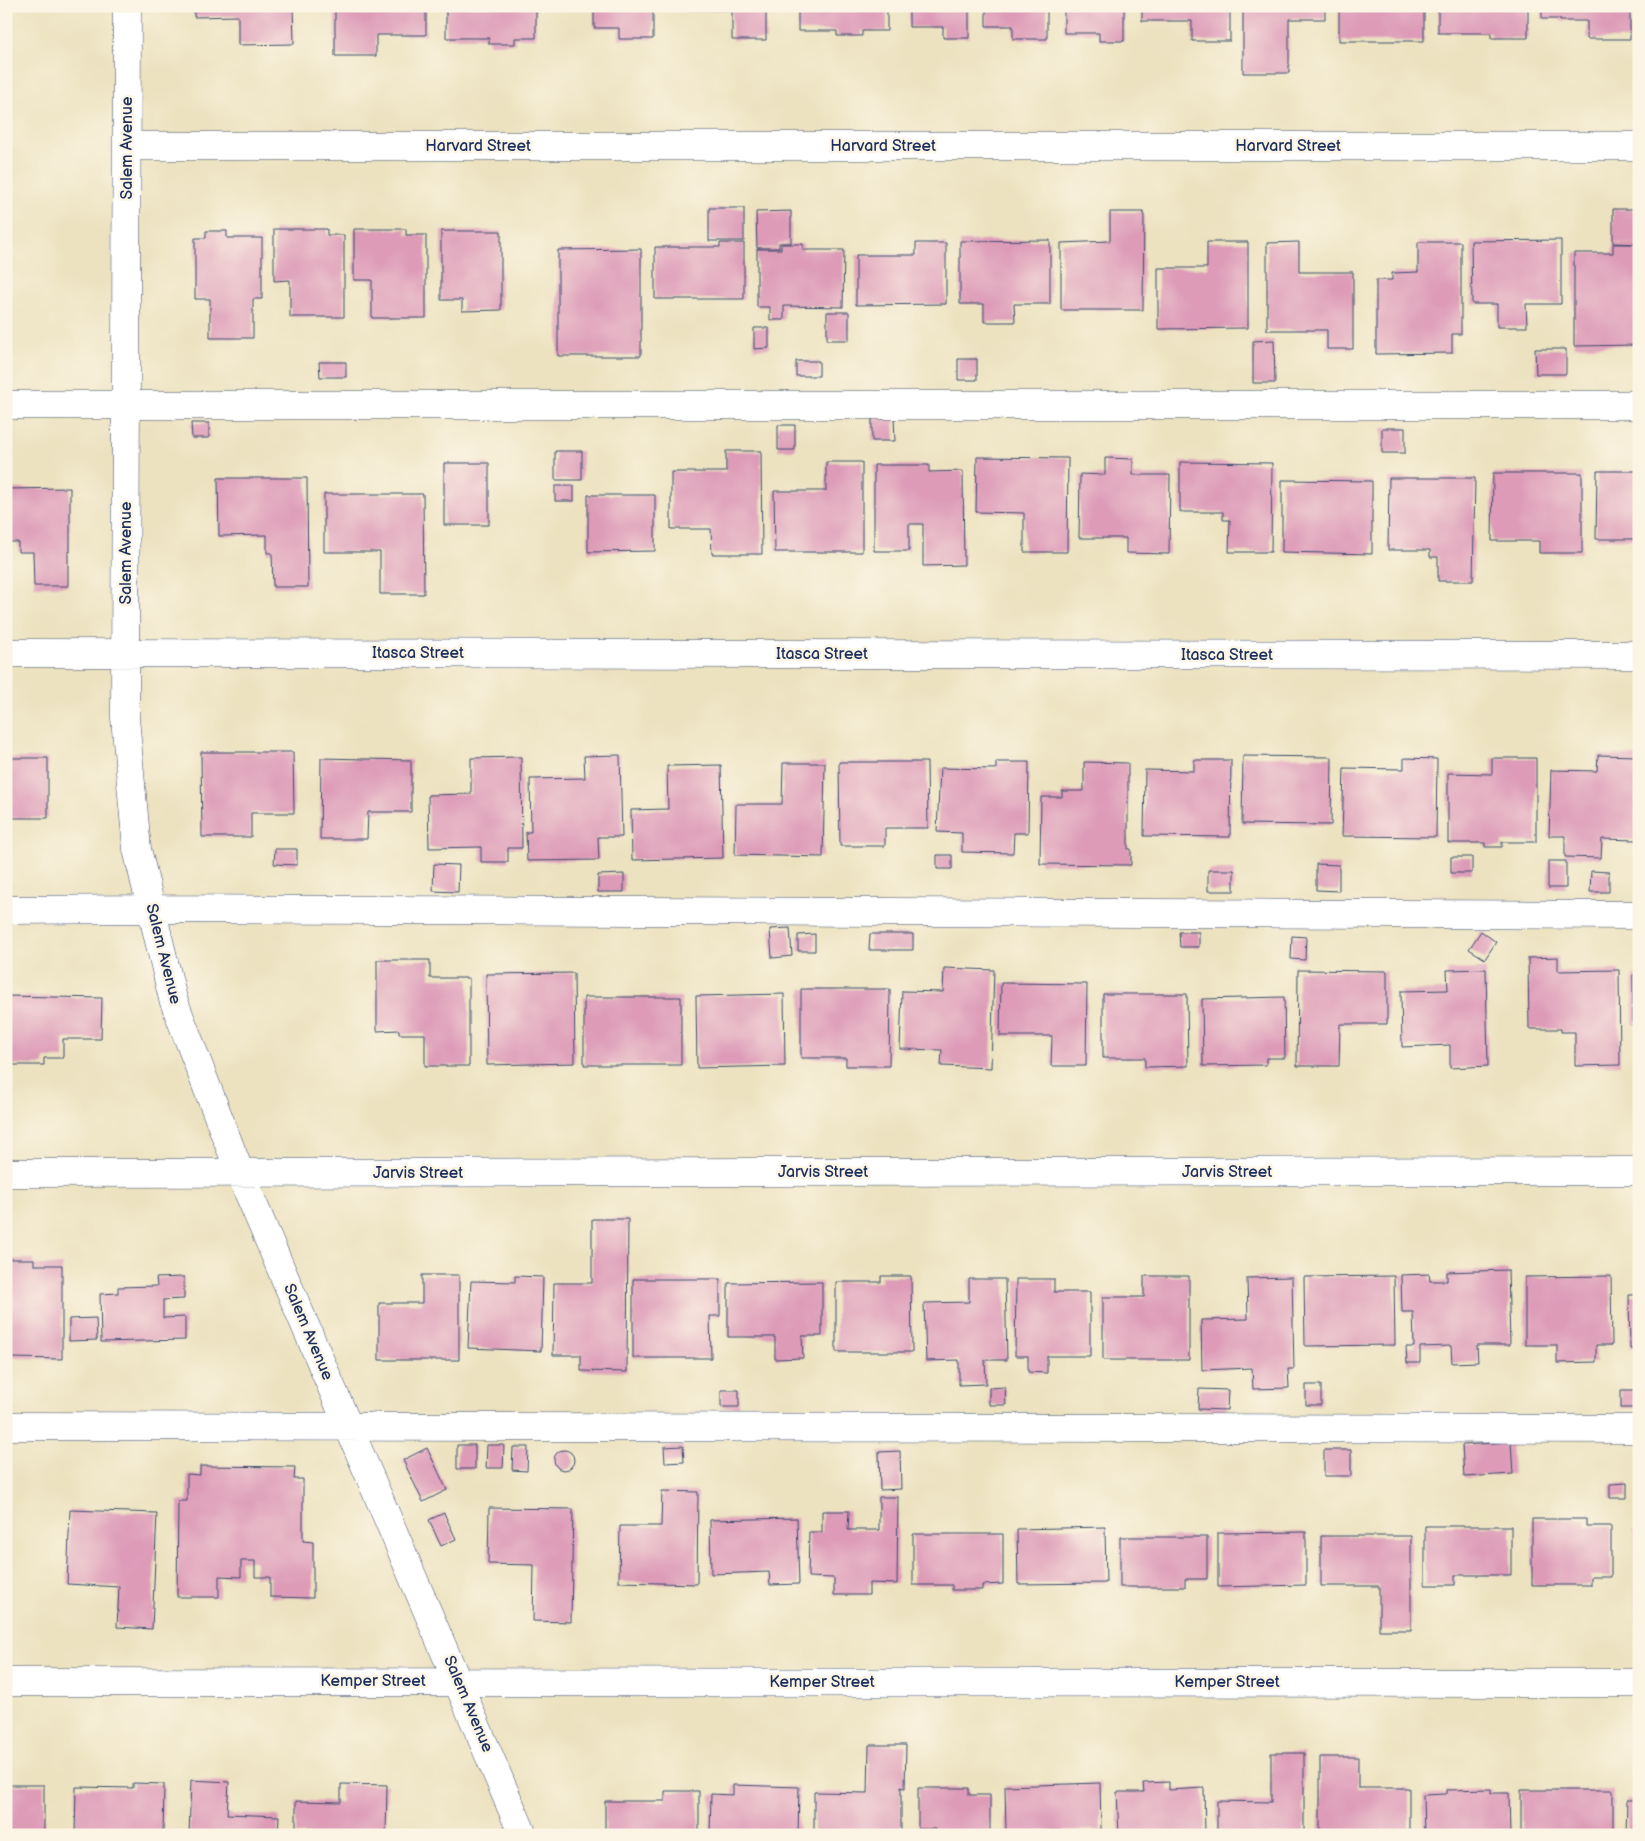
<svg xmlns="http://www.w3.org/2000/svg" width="1645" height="1841" font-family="'Balsamiq Sans',sans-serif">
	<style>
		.building { fill: #dd9bb8 }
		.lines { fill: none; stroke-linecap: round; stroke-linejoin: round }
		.minor-casing { stroke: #3a4a6d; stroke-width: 29 }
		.minor { stroke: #fff; stroke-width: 28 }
		.labels { text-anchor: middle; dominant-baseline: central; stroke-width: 5; stroke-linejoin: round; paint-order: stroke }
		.street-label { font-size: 16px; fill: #1b2f5e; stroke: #fcf5e5 }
	</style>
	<rect width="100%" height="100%" fill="#fcf5e5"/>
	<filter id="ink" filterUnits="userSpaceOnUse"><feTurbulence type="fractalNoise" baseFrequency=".02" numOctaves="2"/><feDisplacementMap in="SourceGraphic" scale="10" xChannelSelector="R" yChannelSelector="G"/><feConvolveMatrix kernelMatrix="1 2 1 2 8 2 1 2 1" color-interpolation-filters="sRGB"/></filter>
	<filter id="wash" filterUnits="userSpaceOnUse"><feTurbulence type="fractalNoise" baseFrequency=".0096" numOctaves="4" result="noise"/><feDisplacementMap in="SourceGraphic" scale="20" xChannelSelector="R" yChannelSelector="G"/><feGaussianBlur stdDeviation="1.12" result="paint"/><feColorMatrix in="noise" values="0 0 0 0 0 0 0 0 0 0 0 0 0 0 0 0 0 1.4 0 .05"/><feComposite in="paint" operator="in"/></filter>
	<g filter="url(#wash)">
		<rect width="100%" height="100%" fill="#ece2c0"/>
		<g id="blocks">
			<path class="building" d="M 194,6 L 293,6 L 294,44 L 238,45 L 238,16 L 194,17 Z
				M 335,6 L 426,6 L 426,35 L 376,35 L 376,56 L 335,56 Z
				M 446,6 L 536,6 L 536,38 L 515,38 L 515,44 L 489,44 L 489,38 L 446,38 Z
				M 594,6 L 653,6 L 653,39 L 619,39 L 619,28 L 594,28 Z
				M 685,6 L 766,6 L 766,40 L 732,40 L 732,10 L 685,10 Z
				M 798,6 L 887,6 L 887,31 L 862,31 L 862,36 L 837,36 L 837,31 L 798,31 Z
				M 909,6 L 969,6 L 969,38 L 943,38 L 943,27 L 909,27 Z
				M 986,6 L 1047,6 L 1047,39 L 1013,39 L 1013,26 L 986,26 Z
				M 1064,6 L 1124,6 L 1124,41 L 1099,41 L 1099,33 L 1064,33 Z
				M 1142,6 L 1230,6 L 1230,41 L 1192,41 L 1192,21 L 1142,21 Z
				M 1243,6 L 1325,6 L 1325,19 L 1289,19 L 1289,73 L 1243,73 Z
				M 1339,6 L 1424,6 L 1424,41 L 1339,41 Z
				M 1438,6 L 1528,6 L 1528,38 L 1491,38 L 1491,33 L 1438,33 Z
				M 1542,6 L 1630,6 L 1630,39 L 1587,39 L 1587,21 L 1560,21 L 1560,19 L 1542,19 Z
				M 709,208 L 744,208 L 744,241 L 709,241 Z
				M 1613,209 L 1639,209 L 1639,244 L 1613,243 Z
				M 791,211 L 791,243 L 779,243 L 779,248 L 757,248 L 756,212 Z
				M 1110,212 L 1144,212 L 1143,310 L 1061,310 L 1061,243 L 1110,241 Z
				M 274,229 L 327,229 L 327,235 L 344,235 L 344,317 L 290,317 L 290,280 L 274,281 Z
				M 354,229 L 406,229 L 406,235 L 426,235 L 426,318 L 372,318 L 372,280 L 354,280 Z
				M 206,231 L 227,231 L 227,238 L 262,238 L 262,299 L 253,299 L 253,338 L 210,338 L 210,299 L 195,299 L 195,238 L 206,238 Z
				M 441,231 L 501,231 L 501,310 L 462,311 L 462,300 L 441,300 Z
				M 1050,240 L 1050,304 L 1014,304 L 1015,322 L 984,322 L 984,304 L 960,304 L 960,241 Z
				M 1561,240 L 1561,304 L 1526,304 L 1527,327 L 1497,327 L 1497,304 L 1472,304 L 1471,241 Z
				M 1207,242 L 1248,242 L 1248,328 L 1158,329 L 1158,268 L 1207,268 Z
				M 1299,242 L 1299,272 L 1353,272 L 1353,349 L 1327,349 L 1327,330 L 1267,330 L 1267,243 Z
				M 1418,242 L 1461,242 L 1461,334 L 1452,334 L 1452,353 L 1376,354 L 1376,280 L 1392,280 L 1392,273 L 1418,272 Z
				M 720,243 L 744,243 L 744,299 L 655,299 L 655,247 L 720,247 Z
				M 916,243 L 946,243 L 946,304 L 856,305 L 856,255 L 916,255 Z
				M 781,244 L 803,244 L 803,250 L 844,250 L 843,307 L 784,306 L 784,320 L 770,320 L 770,307 L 757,307 L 757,249 L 781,249 Z
				M 1613,244 L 1639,244 L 1639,345 L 1574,346 L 1574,253 L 1613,253 Z
				M 641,249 L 641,356 L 558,356 L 558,250 Z
				M 827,312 L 849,312 L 849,340 L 827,340 Z
				M 754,328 L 769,328 L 769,348 L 754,349 Z
				M 1274,340 L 1275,383 L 1253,383 L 1253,341 Z
				M 1535,349 L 1566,349 L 1566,374 L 1536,374 Z
				M 1636,356 L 1639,356 L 1639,378 L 1636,378 Z
				M 958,359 L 977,359 L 977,380 L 958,380 Z
				M 796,361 L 819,361 L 819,376 L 796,376 Z
				M 319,362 L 346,362 L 346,377 L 320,377 Z
				M 872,418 L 894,418 L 895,441 L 872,441 Z
				M 191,423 L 209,423 L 209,438 L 192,438 Z
				M 778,425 L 795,425 L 795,450 L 778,450 Z
				M 1382,428 L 1405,428 L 1405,453 L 1382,453 Z
				M 555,451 L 582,451 L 582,480 L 555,480 Z
				M 726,451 L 761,451 L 762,554 L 712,554 L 711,529 L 671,529 L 671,472 L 726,472 Z
				M 977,457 L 1068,458 L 1067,552 L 1024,552 L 1024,513 L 976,512 Z
				M 1105,458 L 1133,459 L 1133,475 L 1170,475 L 1169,554 L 1126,553 L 1126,538 L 1079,538 L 1080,474 L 1105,475 Z
				M 826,462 L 862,462 L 862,552 L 775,552 L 774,491 L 826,491 Z
				M 1180,462 L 1272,463 L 1271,552 L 1229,552 L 1230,520 L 1223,520 L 1223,512 L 1180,512 Z
				M 444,463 L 489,463 L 489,525 L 444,525 Z
				M 874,465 L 929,465 L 929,472 L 963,471 L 964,565 L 923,566 L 923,524 L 909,524 L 909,551 L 874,551 Z
				M 1597,471 L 1639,471 L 1639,539 L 1596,539 Z
				M 1493,473 L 1582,473 L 1582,553 L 1539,553 L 1539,541 L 1492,541 Z
				M 218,478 L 307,478 L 308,587 L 273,587 L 272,553 L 267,553 L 267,535 L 219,536 Z
				M 1389,478 L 1475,478 L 1473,581 L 1438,581 L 1438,557 L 1430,557 L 1430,550 L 1388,550 Z
				M 1282,480 L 1372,481 L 1372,554 L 1282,552 Z
				M 555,486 L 574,486 L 574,501 L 555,501 Z
				M 70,488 L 70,552 L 68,552 L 68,586 L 34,586 L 33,552 L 18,552 L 18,542 L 6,542 L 6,489 Z
				M 324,494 L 423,494 L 424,594 L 380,594 L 380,552 L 324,552 Z
				M 588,495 L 655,495 L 655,551 L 588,552 Z
				M 201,752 L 293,752 L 294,813 L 251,813 L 251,837 L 202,837 Z
				M 620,755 L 622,837 L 598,837 L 599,860 L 527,861 L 526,832 L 531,832 L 530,779 L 585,778 L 584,756 Z
				M 1598,755 L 1639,756 L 1639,833 L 1637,833 L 1637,840 L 1602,839 L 1601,858 L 1565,857 L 1565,836 L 1549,836 L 1551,770 L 1597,771 Z
				M 1243,756 L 1332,757 L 1331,825 L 1242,824 Z
				M 521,757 L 522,848 L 508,848 L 508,862 L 481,862 L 481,847 L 429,848 L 428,795 L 471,794 L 471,758 Z
				M 6,758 L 48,758 L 48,818 L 6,818 Z
				M 321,758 L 411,760 L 411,812 L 368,812 L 367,839 L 320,839 Z
				M 1404,758 L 1437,759 L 1436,837 L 1342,836 L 1344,768 L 1404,769 Z
				M 1492,758 L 1536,758 L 1536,842 L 1502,842 L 1502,847 L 1485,847 L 1485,843 L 1448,843 L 1448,773 L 1492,774 Z
				M 1194,760 L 1231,760 L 1230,837 L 1144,836 L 1145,770 L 1194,771 Z
				M 839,762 L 927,762 L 928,828 L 885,828 L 885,846 L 840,846 Z
				M 996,762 L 1029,762 L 1028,833 L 1014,833 L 1013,853 L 962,852 L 962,833 L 937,832 L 940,768 L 996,769 Z
				M 1084,762 L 1128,763 L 1128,849 L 1131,849 L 1131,865 L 1040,864 L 1041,797 L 1062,797 L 1062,791 L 1084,791 Z
				M 783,763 L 825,763 L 823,857 L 735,855 L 736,804 L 782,804 Z
				M 721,765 L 723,858 L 632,860 L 631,810 L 668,809 L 667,766 Z
				M 275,849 L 297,849 L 297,865 L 274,864 Z
				M 937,855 L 952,855 L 952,869 L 937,869 Z
				M 1451,857 L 1472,857 L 1472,873 L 1451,873 Z
				M 1548,861 L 1566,861 L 1566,888 L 1548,888 Z
				M 434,864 L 459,865 L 458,892 L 433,891 Z
				M 1316,864 L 1339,865 L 1339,891 L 1316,890 Z
				M 1208,870 L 1234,870 L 1234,891 L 1208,891 Z
				M 1591,871 L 1609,872 L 1609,892 L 1590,892 Z
				M 624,874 L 624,892 L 598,892 L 598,875 Z
				M 790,928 L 792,956 L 772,958 L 770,929 Z
				M 1481,931 L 1496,942 L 1485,959 L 1469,949 Z
				M 1179,932 L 1199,932 L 1199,947 L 1180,947 Z
				M 815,934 L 815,951 L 798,951 L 798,935 Z
				M 870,934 L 913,934 L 913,950 L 869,950 Z
				M 1292,936 L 1306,937 L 1305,960 L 1291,959 Z
				M 1558,957 L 1558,971 L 1619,970 L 1620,1065 L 1575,1066 L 1575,1032 L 1561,1032 L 1561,1029 L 1529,1029 L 1528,958 Z
				M 377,960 L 430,960 L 430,978 L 469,978 L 469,1066 L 425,1066 L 425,1034 L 399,1034 L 399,1030 L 377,1031 Z
				M 944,968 L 994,970 L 991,1068 L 941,1066 L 942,1050 L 900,1049 L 902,991 L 943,992 Z
				M 1486,969 L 1488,1066 L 1450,1068 L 1450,1045 L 1402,1047 L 1401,991 L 1448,990 L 1447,970 Z
				M 1298,970 L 1387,971 L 1387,1024 L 1340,1024 L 1339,1066 L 1297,1066 Z
				M 574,973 L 575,1063 L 487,1065 L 486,974 Z
				M 1633,975 L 1639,975 L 1639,1025 L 1633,1025 Z
				M 1001,983 L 1087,984 L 1086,1066 L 1051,1066 L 1052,1036 L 1000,1036 Z
				M 801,989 L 890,989 L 889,1066 L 846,1066 L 846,1058 L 801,1058 Z
				M 784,994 L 785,1066 L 697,1068 L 696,996 Z
				M 1103,994 L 1187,994 L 1188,1066 L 1145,1067 L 1145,1058 L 1103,1058 Z
				M 6,996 L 102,998 L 101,1039 L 63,1039 L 63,1058 L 44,1058 L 44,1065 L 6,1065 Z
				M 584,997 L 681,997 L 681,1065 L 584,1065 Z
				M 1284,997 L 1285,1058 L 1266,1058 L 1266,1065 L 1203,1066 L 1202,999 Z
				M 592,1219 L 628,1219 L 627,1372 L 581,1371 L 581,1355 L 553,1355 L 554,1283 L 592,1283 Z
				M 6,1259 L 34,1259 L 34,1265 L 62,1265 L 62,1359 L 11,1358 L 11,1338 L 6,1338 Z
				M 1508,1270 L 1510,1345 L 1477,1345 L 1478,1362 L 1452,1363 L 1451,1346 L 1420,1347 L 1420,1363 L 1407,1363 L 1406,1347 L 1414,1347 L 1413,1312 L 1402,1312 L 1401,1275 L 1429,1274 L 1430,1281 L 1447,1281 L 1447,1272 Z
				M 422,1275 L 459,1275 L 459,1360 L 379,1360 L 379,1303 L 422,1303 Z
				M 515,1276 L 543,1277 L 541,1351 L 468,1348 L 471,1281 L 515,1282 Z
				M 881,1276 L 911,1276 L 912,1352 L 836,1352 L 836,1282 L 881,1282 Z
				M 1144,1276 L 1189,1276 L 1189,1360 L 1103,1360 L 1103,1297 L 1144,1297 Z
				M 1394,1276 L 1395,1345 L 1305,1346 L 1304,1277 Z
				M 1611,1276 L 1612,1345 L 1596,1345 L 1596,1362 L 1557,1363 L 1557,1345 L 1525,1345 L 1525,1277 Z
				M 184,1277 L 184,1299 L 163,1300 L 163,1318 L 185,1317 L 185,1340 L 101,1342 L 100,1294 L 118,1293 L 118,1287 L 157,1286 L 156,1278 Z
				M 1292,1277 L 1294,1369 L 1288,1369 L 1289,1388 L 1253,1389 L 1252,1368 L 1202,1370 L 1201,1320 L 1248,1319 L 1247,1278 Z
				M 633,1279 L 720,1279 L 720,1316 L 710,1316 L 711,1358 L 633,1358 Z
				M 969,1279 L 1005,1279 L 1007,1360 L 985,1360 L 986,1384 L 959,1385 L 959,1360 L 926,1361 L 924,1303 L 969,1302 Z
				M 1016,1279 L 1054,1279 L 1054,1292 L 1090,1292 L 1090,1356 L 1047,1356 L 1047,1373 L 1028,1372 L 1028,1356 L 1015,1356 Z
				M 822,1282 L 822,1336 L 802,1336 L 803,1358 L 775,1359 L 775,1337 L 728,1337 L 728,1283 Z
				M 1629,1295 L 1639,1295 L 1639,1349 L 1630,1349 Z
				M 96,1318 L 97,1340 L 69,1341 L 69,1319 Z
				M 1306,1385 L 1321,1385 L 1321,1405 L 1306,1405 Z
				M 1005,1387 L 1006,1405 L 989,1405 L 989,1388 Z
				M 1199,1389 L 1228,1390 L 1227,1410 L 1198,1409 Z
				M 721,1390 L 739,1390 L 739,1407 L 721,1407 Z
				M 1621,1390 L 1636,1390 L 1636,1408 L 1621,1408 Z
				M 1511,1442 L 1513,1474 L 1464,1477 L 1462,1445 Z
				M 457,1445 L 475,1445 L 475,1469 L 457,1469 Z
				M 487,1445 L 504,1445 L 503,1468 L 486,1468 Z
				M 683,1446 L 684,1462 L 665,1463 L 664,1447 Z
				M 513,1447 L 528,1447 L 527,1471 L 512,1470 Z
				M 427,1448 L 447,1490 L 423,1502 L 403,1460 Z
				M 1324,1450 L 1351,1450 L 1351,1476 L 1324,1476 Z
				M554 1460a10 10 0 1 1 20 0a10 10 0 1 1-20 0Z
				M 900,1451 L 901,1489 L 880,1490 L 879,1452 Z
				M 200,1466 L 295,1467 L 294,1479 L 303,1479 L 303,1541 L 313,1542 L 313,1598 L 270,1597 L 270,1577 L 255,1577 L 255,1561 L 241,1561 L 241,1577 L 219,1576 L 219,1597 L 177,1597 L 178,1501 L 187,1501 L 187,1474 L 200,1475 Z
				M 1627,1483 L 1627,1498 L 1610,1498 L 1610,1484 Z
				M 662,1491 L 698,1492 L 697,1584 L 619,1582 L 620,1526 L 661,1526 Z
				M 879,1497 L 898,1497 L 897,1584 L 869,1583 L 869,1595 L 834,1595 L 834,1578 L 808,1577 L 809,1532 L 822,1532 L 822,1511 L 849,1511 L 848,1530 L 879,1530 Z
				M 489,1508 L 573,1509 L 571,1622 L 533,1621 L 534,1565 L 488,1564 Z
				M 70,1510 L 157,1513 L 152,1629 L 117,1627 L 119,1587 L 67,1584 Z
				M 444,1513 L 456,1539 L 441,1546 L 429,1520 Z
				M 797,1518 L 799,1584 L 770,1585 L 769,1572 L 711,1574 L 710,1520 Z
				M 1532,1519 L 1586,1519 L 1586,1526 L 1611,1526 L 1611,1577 L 1591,1577 L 1591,1585 L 1532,1585 Z
				M 1425,1526 L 1511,1526 L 1511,1575 L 1455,1575 L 1455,1585 L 1425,1585 Z
				M 1105,1527 L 1106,1583 L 1018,1584 L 1017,1529 Z
				M 1634,1530 L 1639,1530 L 1639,1623 L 1636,1623 Z
				M 1306,1532 L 1306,1585 L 1218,1587 L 1218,1533 Z
				M 913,1534 L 1003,1534 L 1003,1584 L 982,1585 L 982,1590 L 952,1590 L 952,1585 L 913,1585 Z
				M 1321,1536 L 1411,1536 L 1411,1630 L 1379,1630 L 1379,1586 L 1321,1586 Z
				M 1120,1537 L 1207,1537 L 1207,1579 L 1185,1579 L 1185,1587 L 1120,1587 Z
				M 869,1745 L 906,1745 L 905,1788 L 901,1787 L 901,1835 L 814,1835 L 814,1792 L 868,1793 Z
				M 1271,1753 L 1304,1753 L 1304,1835 L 1217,1835 L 1217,1801 L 1271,1802 Z
				M 1320,1757 L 1358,1757 L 1358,1788 L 1409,1788 L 1409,1835 L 1320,1835 Z
				M 191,1780 L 229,1782 L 227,1814 L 279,1816 L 278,1835 L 189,1835 Z
				M 1169,1782 L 1169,1790 L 1204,1788 L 1205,1835 L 1119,1835 L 1117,1792 L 1144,1792 L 1143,1783 Z
				M 133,1783 L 164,1784 L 163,1835 L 75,1835 L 76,1787 L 133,1788 Z
				M 1100,1783 L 1101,1830 L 1006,1832 L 1005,1786 Z
				M 341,1784 L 387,1785 L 386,1835 L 296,1835 L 296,1801 L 341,1802 Z
				M 8,1785 L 44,1785 L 44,1835 L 6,1835 Z
				M 733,1785 L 799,1787 L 798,1835 L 710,1835 L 711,1794 L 733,1795 Z
				M 918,1788 L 969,1788 L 969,1795 L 990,1795 L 990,1835 L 935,1835 L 935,1829 L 918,1829 Z
				M 1491,1789 L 1491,1793 L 1509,1793 L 1510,1835 L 1424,1835 L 1423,1795 L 1446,1794 L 1446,1790 Z
				M 1521,1790 L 1613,1790 L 1613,1835 L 1521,1835 Z
				M 665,1791 L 699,1791 L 699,1835 L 605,1835 L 605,1801 L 665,1801 Z
				M 1627,1800 L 1639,1800 L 1639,1835 L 1626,1835 Z"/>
		</g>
	</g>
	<g filter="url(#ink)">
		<use href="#blocks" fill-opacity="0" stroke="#3a4a6d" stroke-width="1"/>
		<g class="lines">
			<g class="minor-casing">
				<path id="minor" d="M 127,6 L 125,718 L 137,849 L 173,999 L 240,1173 L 523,1835
					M 127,146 L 1639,146
					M 6,405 L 1639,405
					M 6,653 L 1639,655
					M 6,910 L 152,909 L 1639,915
					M 6,1173 L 1639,1171
					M 6,1426 L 1639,1429
					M 6,1682 L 1639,1683"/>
			</g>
			<use href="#minor" class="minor"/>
		</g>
	</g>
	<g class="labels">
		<g class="street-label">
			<text x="478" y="146">Harvard Street</text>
			<text x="883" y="146">Harvard Street</text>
			<text x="1288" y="146">Harvard Street</text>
			<text transform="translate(127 148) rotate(-90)">Salem Avenue</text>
			<text transform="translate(126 553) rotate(-90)">Salem Avenue</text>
			<text x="418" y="653">Itasca Street</text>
			<text x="822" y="654">Itasca Street</text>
			<text x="1227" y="655">Itasca Street</text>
			<text transform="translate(163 954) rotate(76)">Salem Avenue</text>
			<text x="823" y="1172">Jarvis Street</text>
			<text x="1227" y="1172">Jarvis Street</text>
			<text x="418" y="1173">Jarvis Street</text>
			<text transform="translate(308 1332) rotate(67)">Salem Avenue</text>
			<text x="373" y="1681">Kemper Street</text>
			<text x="822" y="1682">Kemper Street</text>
			<text x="1227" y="1682">Kemper Street</text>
			<text transform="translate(468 1704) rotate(67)">Salem Avenue</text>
		</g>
	</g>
	<rect width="1645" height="1841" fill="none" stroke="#fcf5e5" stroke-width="25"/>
</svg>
